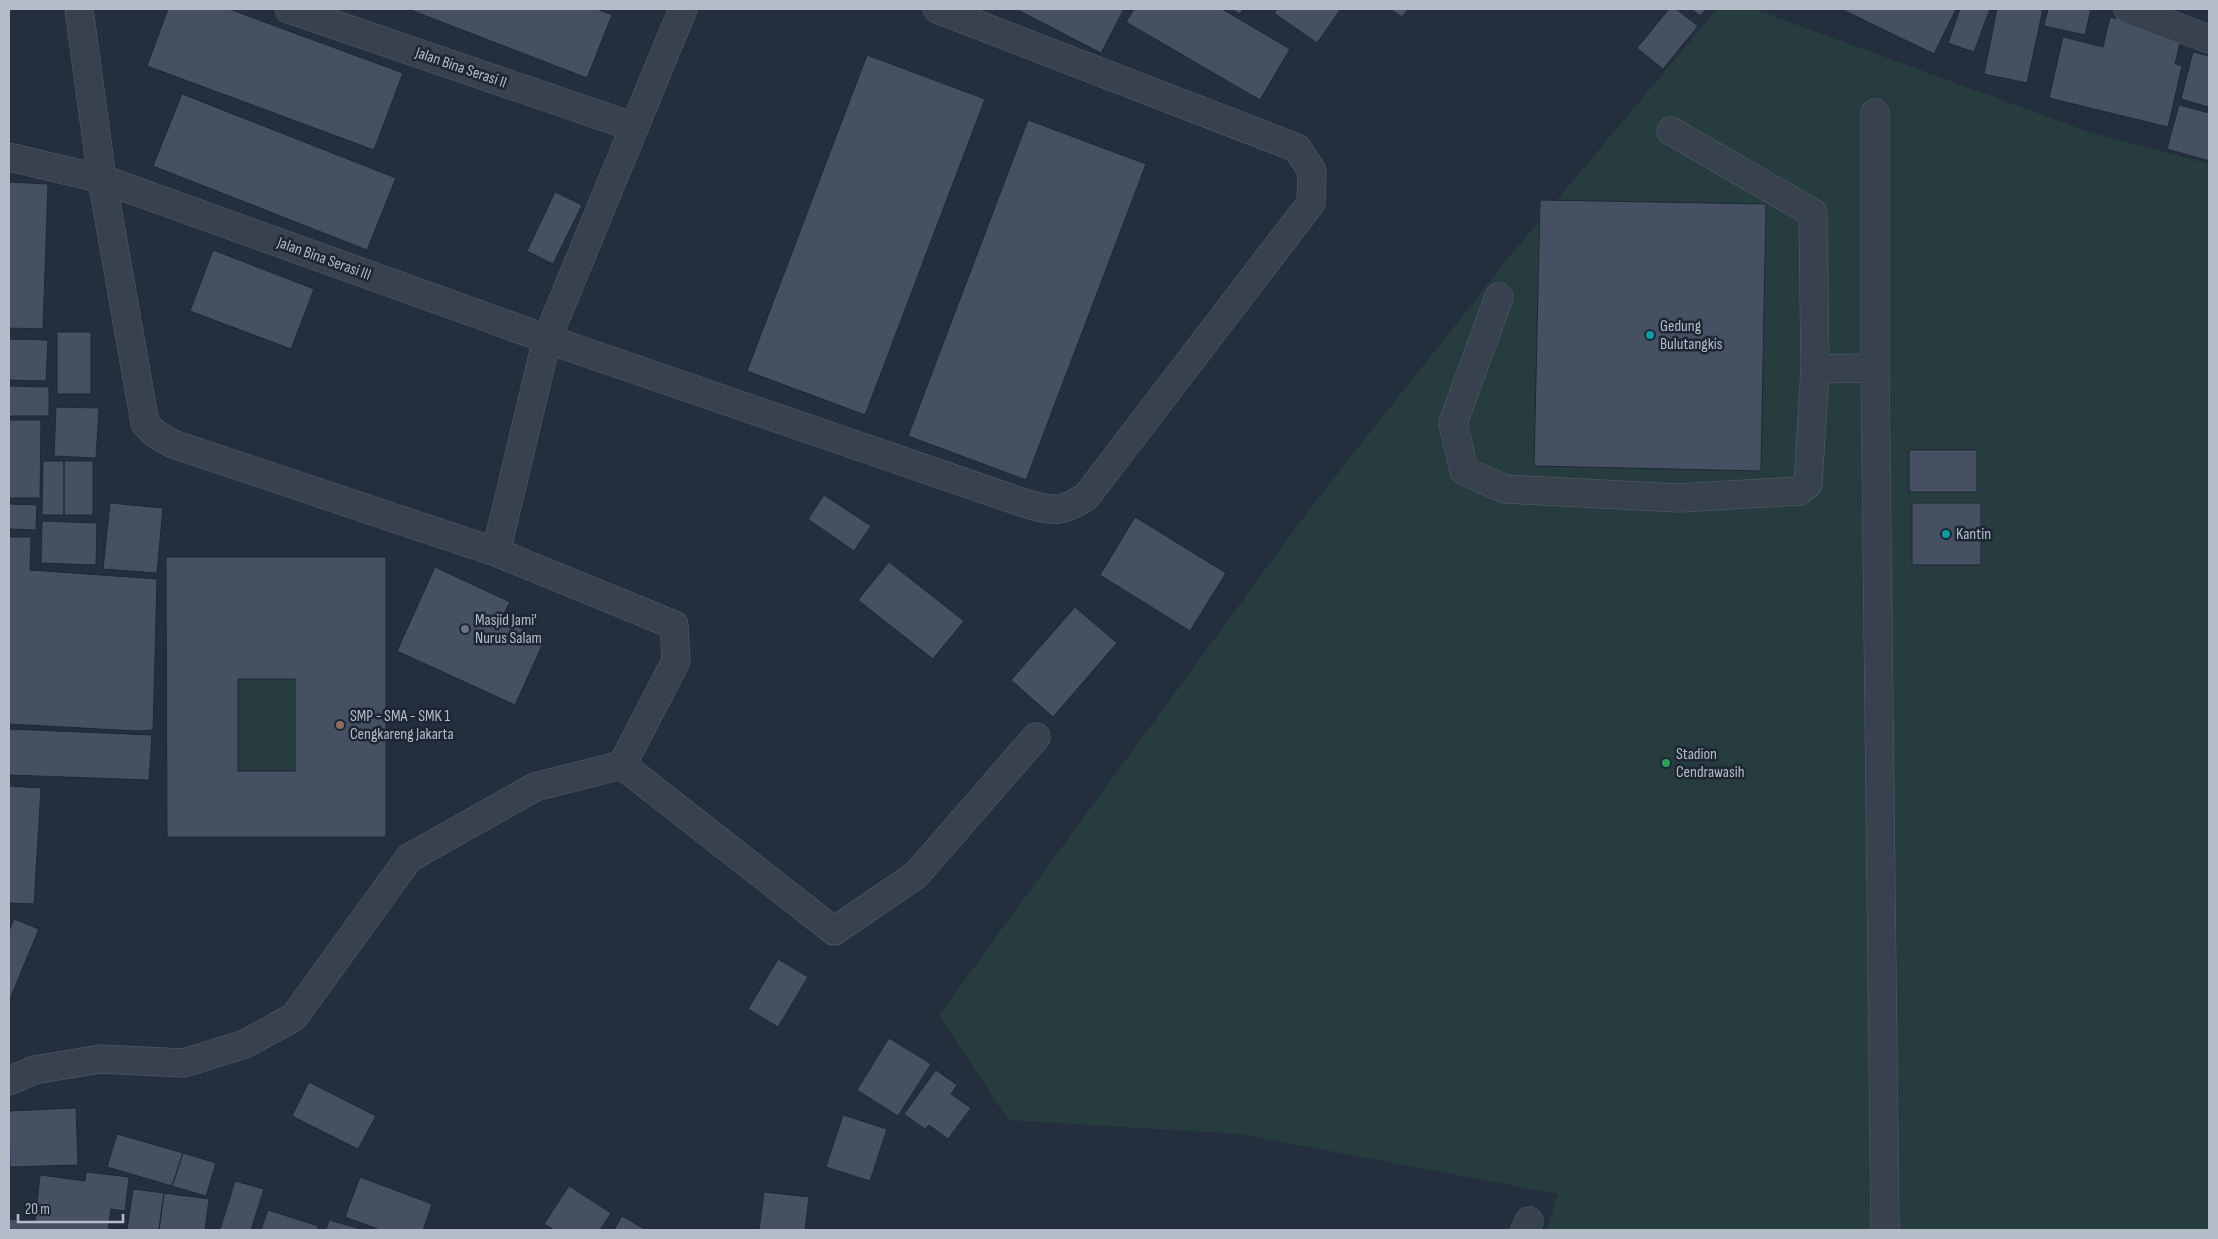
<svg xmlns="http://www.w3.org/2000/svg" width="2218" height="1239" font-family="'Sofia Sans Condensed',sans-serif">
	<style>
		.green { fill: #263c3f }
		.building { fill: #455162; stroke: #1f2835; fill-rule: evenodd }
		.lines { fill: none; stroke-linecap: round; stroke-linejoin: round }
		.minor-casing { stroke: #565f6c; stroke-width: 29 }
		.minor { stroke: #38414e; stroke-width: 28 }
		.culture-dot { fill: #0f9aa8; stroke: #1d2633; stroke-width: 2 }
		.worship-dot { fill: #6b7280; stroke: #1d2633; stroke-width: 2 }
		.education-dot { fill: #8d6e63; stroke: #1d2633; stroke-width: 2 }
		.leisure-dot { fill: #2e9e5b; stroke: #1d2633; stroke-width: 2 }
		.labels { text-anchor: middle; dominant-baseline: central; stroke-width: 5; stroke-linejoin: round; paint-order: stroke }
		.street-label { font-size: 16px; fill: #b4bcc9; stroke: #1d2633 }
		.poi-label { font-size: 16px; fill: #b4bcc9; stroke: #1d2633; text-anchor: start }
	</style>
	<rect width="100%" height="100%" fill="#242f3e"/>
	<path class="green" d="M 1717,9 L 1754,9 L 2089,132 L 2209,164 L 2209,1230 L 1547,1230 L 1558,1194 L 1239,1134 L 1008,1120 L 939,1015 L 1308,511 L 1510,256 Z
		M 238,679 L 295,679 L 295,771 L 238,771 Z"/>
	<path class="building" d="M 168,9 L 229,9 L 403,73 L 374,150 L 147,66 Z
		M 408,9 L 597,9 L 612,15 L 587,78 Z
		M 1016,9 L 1124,9 L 1101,53 Z
		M 1134,9 L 1222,9 L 1290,49 L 1260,100 L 1126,22 Z
		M 1231,9 L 1243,9 L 1240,14 Z
		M 1277,9 L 1337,9 L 1340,10 L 1317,43 L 1274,13 Z
		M 1390,9 L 1408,9 L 1402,17 Z
		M 1669,9 L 1676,9 L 1698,26 L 1663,69 L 1637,48 Z
		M 1691,9 L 1706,9 L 1700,16 Z
		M 1841,9 L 1956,9 L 1934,54 Z
		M 1960,9 L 1990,9 L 1974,52 L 1948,43 Z
		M 1997,9 L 2043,9 L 2027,83 L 1984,74 Z
		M 2048,9 L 2091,9 L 2085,35 L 2044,26 Z
		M 2110,17 L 2182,34 L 2175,64 L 2182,66 L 2168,127 L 2049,98 L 2063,37 L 2103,47 Z
		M 2193,52 L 2209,56 L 2209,107 L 2181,99 Z
		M 867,55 L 985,99 L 865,415 L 747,371 Z
		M 182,94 L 396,178 L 367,250 L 153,166 Z
		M 2179,105 L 2209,113 L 2209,161 L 2167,149 Z
		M 1028,120 L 1146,164 L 1026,480 L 908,436 Z
		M 9,182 L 48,184 L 43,329 L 9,328 Z
		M 555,192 L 582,205 L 553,264 L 527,251 Z
		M 1540,200 L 1766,204 L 1761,471 L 1534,466 Z
		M 213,250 L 314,289 L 291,349 L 190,311 Z
		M 57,332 L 91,332 L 91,394 L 57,394 Z
		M 9,339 L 48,340 L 46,381 L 9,380 Z
		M 9,386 L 49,387 L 49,416 L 9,416 Z
		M 56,407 L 99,408 L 96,458 L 54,456 Z
		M 9,420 L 41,420 L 40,498 L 9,498 Z
		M 1909,450 L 1977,450 L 1977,492 L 1909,492 Z
		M 43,461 L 64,461 L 64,515 L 42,515 Z
		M 64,461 L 93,461 L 93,515 L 64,515 Z
		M 824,495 L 871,526 L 854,551 L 808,519 Z
		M 110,503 L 163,508 L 157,573 L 103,569 Z
		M 1912,503 L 1981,503 L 1981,565 L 1912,565 Z
		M 9,504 L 37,505 L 36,530 L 9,529 Z
		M 1135,517 L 1226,573 L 1190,631 L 1100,575 Z
		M 42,521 L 97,523 L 96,565 L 41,563 Z
		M 9,537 L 31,537 L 30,570 L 157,579 L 153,730 L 137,731 L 9,724 Z
		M 166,557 L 386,557 L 386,837 L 167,837 ZM 238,679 L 295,679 L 295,771 L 238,771 Z
		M 889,562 L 964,621 L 933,659 L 858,600 Z
		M 435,567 L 510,602 L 501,619 L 545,639 L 515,705 L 397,651 Z
		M 1075,607 L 1117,643 L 1053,717 L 1011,680 Z
		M 9,729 L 152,735 L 149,780 L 9,775 Z
		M 9,786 L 41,788 L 34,904 L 9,903 Z
		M 14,919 L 39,929 L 9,1001 L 9,931 Z
		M 778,959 L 808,977 L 778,1027 L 748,1009 Z
		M 889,1038 L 931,1064 L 898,1116 L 857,1090 Z
		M 936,1070 L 957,1085 L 951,1094 L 971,1108 L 948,1139 L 929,1125 L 925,1129 L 904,1114 Z
		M 309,1082 L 376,1116 L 358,1149 L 292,1116 Z
		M 76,1108 L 78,1165 L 10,1167 L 9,1111 Z
		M 843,1115 L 887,1129 L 870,1181 L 826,1167 Z
		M 117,1134 L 183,1153 L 172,1186 L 107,1167 Z
		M 183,1153 L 216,1163 L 206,1196 L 172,1186 Z
		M 86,1172 L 129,1177 L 125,1211 L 111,1209 L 108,1230 L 9,1230 L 9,1219 L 35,1222 L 40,1175 L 85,1181 Z
		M 360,1177 L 432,1204 L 423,1230 L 380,1230 L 345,1217 Z
		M 235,1181 L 264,1189 L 251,1230 L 220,1230 Z
		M 569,1186 L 611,1213 L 600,1230 L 554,1230 L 544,1224 Z
		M 133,1189 L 164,1193 L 159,1230 L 127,1230 Z
		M 764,1192 L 809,1197 L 805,1230 L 759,1230 Z
		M 164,1193 L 209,1199 L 205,1230 L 159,1230 Z
		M 268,1210 L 318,1226 L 317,1230 L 261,1230 Z
		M 622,1216 L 646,1230 L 614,1230 Z
		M 329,1220 L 364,1230 L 326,1230 Z"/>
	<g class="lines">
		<g class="minor-casing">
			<path id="minor" d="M 79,9 L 102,179 L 145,423 L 154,433 L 173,444 L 496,552 L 674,625 L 676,661 L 622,765
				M 289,9 L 634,127
				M 2128,9 L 2209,39
				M 1875,113 L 1875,368 L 1885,1230
				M 9,157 L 102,179 L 547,339 L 1024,503 C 1055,511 1058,514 1086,497 L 1311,203 L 1312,171 L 1297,148 L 937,9
				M 1499,297 L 1453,423 L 1464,471 L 1505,489 L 1679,498 L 1799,491 L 1808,484 L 1815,369 L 1813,213 L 1671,131
				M 1815,369 L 1875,368
				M 496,552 L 547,339 L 683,9
				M 9,1081 L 34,1070 L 100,1059 L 184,1063 L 245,1044 L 294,1017 L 409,858 L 535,787 L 622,765 L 834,931 L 916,875 L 1036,737
				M 1525,1230 L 1529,1221"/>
		</g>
		<use href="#minor" class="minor"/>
	</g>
	<g class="culture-dot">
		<circle cx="1650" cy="335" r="5"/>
		<circle cx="1946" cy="534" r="5"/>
	</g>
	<circle class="worship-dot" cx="465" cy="629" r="5"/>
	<circle class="education-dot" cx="340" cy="725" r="5"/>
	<circle class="leisure-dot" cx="1666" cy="763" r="5"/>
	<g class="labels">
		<g class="street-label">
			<text transform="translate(461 68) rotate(19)">Jalan Bina Serasi II</text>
			<text transform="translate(324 259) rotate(20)">Jalan Bina Serasi III</text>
		</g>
		<g class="poi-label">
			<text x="1660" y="326">Gedung<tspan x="1660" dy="18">Bulutangkis</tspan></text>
			<text x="1956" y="534">Kantin</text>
			<text x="475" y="620">Masjid Jami'<tspan x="475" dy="18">Nurus Salam</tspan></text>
			<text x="350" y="716">SMP - SMA - SMK 1<tspan x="350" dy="18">Cengkareng Jakarta</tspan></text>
			<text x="1676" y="754">Stadion<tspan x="1676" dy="18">Cendrawasih</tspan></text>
		</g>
	</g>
	<rect width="2218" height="1239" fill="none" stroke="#b4bcc9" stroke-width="20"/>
	<path d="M18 1214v8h105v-8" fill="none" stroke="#b4bcc9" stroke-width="2.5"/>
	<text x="25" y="1214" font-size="15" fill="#b4bcc9" stroke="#1d2633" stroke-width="4" paint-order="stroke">20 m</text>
</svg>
